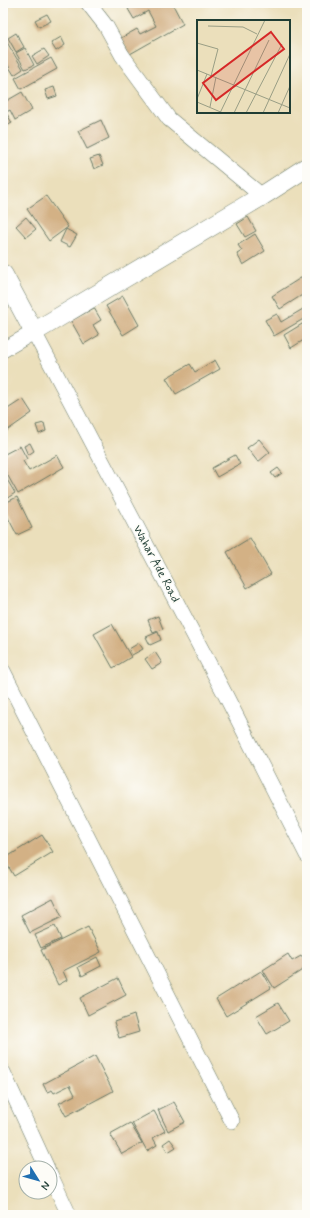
<svg xmlns="http://www.w3.org/2000/svg" width="310" height="1218" font-family="Mynerve,sans-serif">
	<style>
		.building { fill: #d3b185 }
		.lines { fill: none; stroke-linecap: round; stroke-linejoin: round }
		.minor-casing { stroke: #667663; stroke-width: 16 }
		.tertiary-casing { stroke: #667663; stroke-width: 20 }
		.minor { stroke: #fff; stroke-width: 15 }
		.tertiary { stroke: #fff; stroke-width: 19 }
		.labels { text-anchor: middle; dominant-baseline: central; stroke-width: 3.5; stroke-linejoin: round; paint-order: stroke }
		.street-label { font-size: 12px; fill: #1f3d34; stroke: #fdfcf7 }
		.inset-road { fill: none; stroke: #999e85; stroke-width: 1 }
		.view { fill: #d62828; fill-opacity: 0.15; stroke: #d62828; stroke-width: 2 }
		.inset-edge { fill: none; stroke: #1f3d34; stroke-width: 2 }
	</style>
	<rect width="100%" height="100%" fill="#fdfcf7"/>
	<filter id="ink" filterUnits="userSpaceOnUse"><feTurbulence type="fractalNoise" baseFrequency=".025" numOctaves="2"/><feDisplacementMap in="SourceGraphic" scale="8" xChannelSelector="R" yChannelSelector="G"/><feConvolveMatrix kernelMatrix="1 2 1 2 8 2 1 2 1" color-interpolation-filters="sRGB"/></filter>
	<filter id="wash" filterUnits="userSpaceOnUse"><feTurbulence type="fractalNoise" baseFrequency=".012" numOctaves="4" result="noise"/><feDisplacementMap in="SourceGraphic" scale="16" xChannelSelector="R" yChannelSelector="G"/><feGaussianBlur stdDeviation="0.9" result="paint"/><feColorMatrix in="noise" values="0 0 0 0 0 0 0 0 0 0 0 0 0 0 0 0 0 1.4 0 .05"/><feComposite in="paint" operator="in"/></filter>
	<g filter="url(#wash)">
		<rect width="100%" height="100%" fill="#ebdfbb"/>
		<g id="blocks">
			<path class="building" d="M 140,3 L 172,3 L 183,24 L 130,54 L 121,38 L 137,29 L 140,34 L 156,26 L 148,11 L 134,19 L 128,9 Z
				M 47,14 L 51,21 L 39,27 L 35,20 Z
				M 16,33 L 24,47 L 16,52 L 8,38 Z
				M 61,37 L 65,45 L 56,51 L 51,43 Z
				M 5,39 L 23,69 L 14,75 L 3,57 L 3,40 Z
				M 25,48 L 34,65 L 25,69 L 16,53 Z
				M 44,49 L 49,56 L 37,64 L 32,56 Z
				M 51,58 L 57,69 L 21,89 L 15,78 Z
				M 54,87 L 57,96 L 48,99 L 45,90 Z
				M 22,92 L 32,110 L 15,120 L 10,110 L 3,114 L 3,103 Z
				M 7,114 L 12,123 L 3,128 L 3,117 Z
				M 101,120 L 109,138 L 87,149 L 78,131 Z
				M 99,156 L 103,165 L 94,169 L 90,159 Z
				M 46,196 L 68,227 L 49,241 L 27,209 Z
				M 26,217 L 36,229 L 26,237 L 16,226 Z
				M 248,217 L 256,231 L 245,237 L 237,224 Z
				M 66,229 L 77,235 L 70,247 L 60,242 Z
				M 255,234 L 265,251 L 243,265 L 237,254 L 242,251 L 238,245 Z
				M 307,274 L 307,292 L 280,309 L 272,296 Z
				M 123,296 L 139,325 L 123,335 L 106,306 Z
				M 94,308 L 101,320 L 93,325 L 99,335 L 84,344 L 71,321 Z
				M 303,309 L 307,317 L 274,336 L 265,320 L 277,314 L 281,322 Z
				M 307,321 L 307,338 L 291,348 L 284,335 Z
				M 215,360 L 220,369 L 176,394 L 166,378 L 190,364 L 195,372 Z
				M 23,399 L 32,413 L 5,432 L 3,429 L 3,412 Z
				M 44,423 L 46,431 L 39,434 L 36,425 Z
				M 259,439 L 270,452 L 258,462 L 247,448 Z
				M 30,443 L 34,451 L 28,455 L 24,446 Z
				M 20,446 L 27,459 L 23,461 L 29,471 L 57,455 L 64,467 L 18,494 L 3,467 L 3,455 Z
				M 235,455 L 240,464 L 217,477 L 212,468 Z
				M 278,468 L 282,473 L 275,478 L 271,473 Z
				M 3,473 L 15,493 L 3,501 Z
				M 17,497 L 32,528 L 17,535 L 3,508 L 3,504 Z
				M 250,538 L 271,574 L 247,588 L 227,552 Z
				M 158,616 L 163,629 L 153,633 L 148,620 Z
				M 112,624 L 131,657 L 113,668 L 94,634 Z
				M 158,632 L 161,640 L 150,645 L 146,637 Z
				M 139,643 L 143,649 L 132,655 L 129,649 Z
				M 155,652 L 162,663 L 152,669 L 145,659 Z
				M 42,835 L 53,852 L 14,876 L 4,859 Z
				M 53,898 L 62,917 L 30,933 L 21,915 Z
				M 55,926 L 61,939 L 41,948 L 35,935 Z
				M 88,927 L 101,952 L 63,971 L 67,980 L 58,985 L 41,950 Z
				M 288,954 L 292,961 L 301,956 L 303,959 L 307,957 L 307,967 L 274,988 L 263,970 Z
				M 97,957 L 101,966 L 82,976 L 78,967 Z
				M 261,971 L 271,988 L 226,1016 L 216,999 Z
				M 118,978 L 126,995 L 88,1015 L 80,998 Z
				M 278,1003 L 289,1021 L 267,1034 L 256,1016 Z
				M 134,1015 L 139,1032 L 119,1038 L 114,1022 Z
				M 95,1056 L 113,1091 L 66,1116 L 59,1103 L 75,1095 L 70,1085 L 54,1093 L 52,1090 L 47,1092 L 43,1084 Z
				M 174,1102 L 185,1122 L 168,1131 L 158,1110 Z
				M 154,1111 L 165,1131 L 153,1138 L 157,1145 L 147,1151 L 132,1123 Z
				M 130,1123 L 142,1143 L 122,1154 L 110,1134 Z
				M 170,1139 L 176,1147 L 168,1152 L 163,1144 Z"/>
		</g>
	</g>
	<g filter="url(#ink)">
		<use href="#blocks" fill-opacity="0" stroke="#667663" stroke-width="1"/>
		<g class="lines">
			<g class="minor-casing">
				<path id="minor" d="M 88,3 L 106,26 L 122,55 L 169,119 L 262,196
					M 306,3 L 307,4
					M 3,350 L 34,332 L 226,696 L 307,855
					M 3,671 L 232,1121
					M 3,1072 L 47,1168
					M 50,1174 L 69,1215"/>
			</g>
			<g class="tertiary-casing">
				<path id="tertiary" d="M 3,274 L 34,332 L 262,196 L 307,167"/>
			</g>
			<use href="#minor" class="minor"/>
			<use href="#tertiary" class="tertiary"/>
		</g>
	</g>
	<g class="labels">
		<g class="street-label">
			<text transform="translate(156 564) rotate(62)">Wahar Ade Road</text>
		</g>
	</g>
	<g transform="translate(197 20)">
		<rect width="93" height="93" fill="#ebdfbb"/>
		<path class="inset-road" d="M 11,6 L 46,7 L 60,14M 0,23 L 21,29 L 14,56M 0,50 L 93,88M 0,79 L 10,54M 0,82 L 26,93M 13,87 L 19,57M 23,93 L 68,0M 37,93 L 72,20M 49,93 L 85,24M 66,93 L 93,34M 81,93 L 93,66"/>
		<path class="view" d="M 74,12 L 87,29 L 19,80 L 6,63 Z"/>
		<rect width="93" height="93" class="inset-edge"/>
	</g>
	<rect width="310" height="1218" fill="none" stroke="#fdfcf7" stroke-width="16"/>
	<g transform="translate(38 1180) rotate(127)"><circle r="19" fill="#fdfcf7" stroke="#a4b0a9"/>
	<path d="M0-3L7 15L0 10L-7 15Z" fill="#1f6fb2"/>
	<text y="-6" font-size="11" font-weight="bold" text-anchor="middle" fill="#1f3d34">N</text>
	</g>
</svg>
